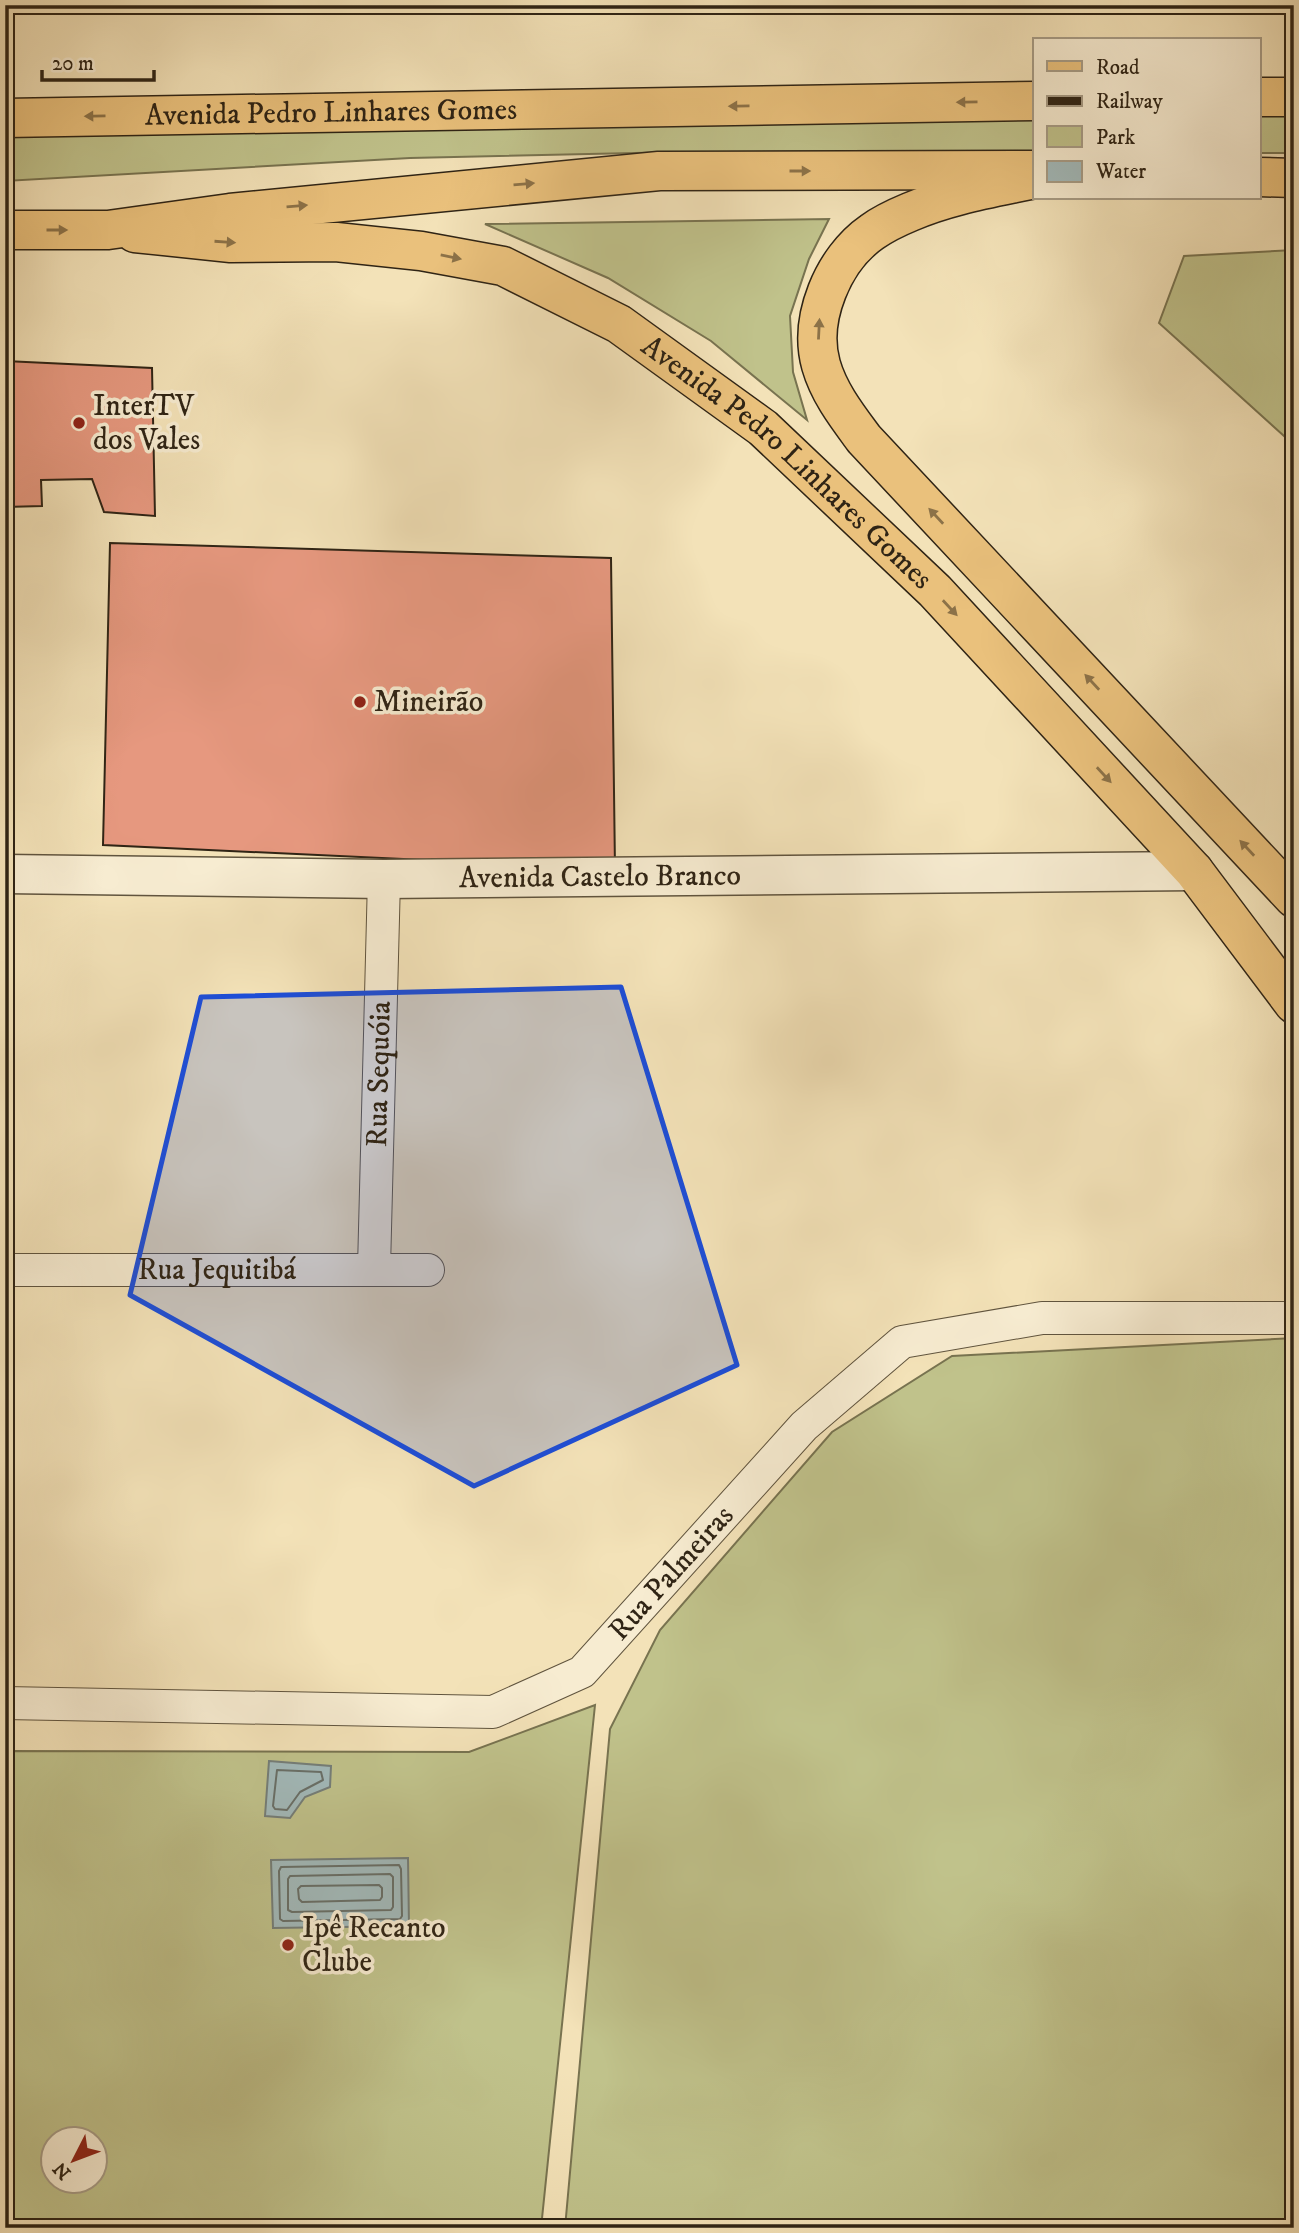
<svg xmlns="http://www.w3.org/2000/svg" width="1299" height="2233" font-family="'IM FELL DW Pica',serif">
	<style>
		.green { fill: #c0c28b; stroke: #787350; stroke-width: 2; fill-rule: evenodd }
		.water { fill: #a2babb; stroke: #747e79; stroke-width: 2 }
		.lines { fill: none; stroke-linecap: round; stroke-linejoin: round }
		.shore { stroke: #686f68; stroke-width: 2 }
		.building { fill: #e6987f; stroke: #2f2415; stroke-width: 2 }
		.minor-casing { stroke: #60543e; stroke-width: 34 }
		.tertiary-casing { stroke: #60543e; stroke-width: 41 }
		.primary-casing { stroke: #2f2415; stroke-width: 41 }
		.trunk-casing { stroke: #2f2415; stroke-width: 41 }
		.minor { stroke: #f7ecd1; stroke-width: 32 }
		.tertiary { stroke: #f7ecd1; stroke-width: 38 }
		.primary { stroke: #eac17c; stroke-width: 38 }
		.trunk { stroke: #eac17c; stroke-width: 38 }
		.rail { stroke: #2f2415; stroke-width: 5; stroke-dasharray: 12 12; stroke-linecap: butt }
		.oneway { fill: #8c7248 }
		.marked { fill: #1d4ed8; fill-opacity: 0.2; stroke: #1d4ed8; stroke-width: 5; stroke-linejoin: round }
		.poi-dot { fill: #8f2418; stroke: #f7ecd1; stroke-width: 2.5 }
		.labels { text-anchor: middle; dominant-baseline: central; stroke-width: 7; stroke-linejoin: round; paint-order: stroke }
		.street-label { font-size: 30px; fill: #2f2415; stroke: #f7ecd1 }
		.poi-label { font-size: 30px; fill: #2f2415; stroke: #f7ecd1; text-anchor: start }
	</style>
	<rect width="100%" height="100%" fill="#f3e2b8"/>
	<filter id="stains"><feTurbulence type="fractalNoise" baseFrequency=".00286" numOctaves="4"/><feColorMatrix values="0 0 0 0 .2 0 0 0 0 .09 0 0 0 0 .02 0 0 0 .5 -.17"/></filter>
	<radialGradient id="worn" r=".72"><stop offset=".6" stop-color="#630" stop-opacity="0"/><stop offset="1" stop-color="#630" stop-opacity=".3"/></radialGradient>
	<path class="green" d="M 1259,116 L 1294,116 L 1294,153 L 1259,153 Z
		M 1035,119 L 1035,151 L 680,152 L 410,158 L 5,181 L 5,136 Z
		M 829,219 L 809,259 L 790,316 L 793,372 L 807,420 L 711,341 L 608,278 L 485,224 Z
		M 1294,250 L 1294,445 L 1159,323 L 1184,256 Z
		M 1294,1338 L 1294,2228 L 565,2228 L 610,1729 L 660,1630 L 832,1432 L 952,1356 Z
		M 595,1705 L 541,2228 L 5,2228 L 5,1751 L 469,1752 ZM 52,2138 L 94,2138 L 94,2180 L 52,2180 Z"/>
	<path class="water" d="M 269,1761 L 331,1766 L 330,1787 L 305,1797 L 290,1818 L 265,1816 Z
		M 408,1858 L 409,1926 L 273,1928 L 271,1860 Z"/>
	<g class="lines">
		<path class="shore" d="M 277,1770 L 321,1772 L 323,1780 L 300,1792 L 287,1810 L 275,1809 L 273,1806 Z
			M 399,1865 L 401,1869 L 402,1916 L 400,1919 L 283,1921 L 280,1919 L 279,1871 L 281,1867 Z
			M 390,1874 L 393,1877 L 393,1907 L 391,1910 L 292,1912 L 288,1910 L 288,1879 L 290,1876 Z
			M 379,1885 L 382,1888 L 382,1897 L 380,1900 L 302,1902 L 299,1899 L 298,1889 L 301,1886 Z"/>
	</g>
	<path class="building" d="M 5,361 L 152,368 L 155,516 L 104,512 L 92,479 L 41,480 L 42,506 L 5,507 Z
		M 110,543 L 611,558 L 615,869 L 103,845 Z"/>
	<g class="lines">
		<g class="minor-casing">
			<g id="minor">
				<path id="s1" d="M 374,1268 L 384,879"/>
				<path id="s2" d="M 5,1270 L 428,1270"/>
				<path id="s3" d="M 5,1703 L 493,1712 L 582,1672 L 804,1426 L 902,1342 L 1042,1318 L 1294,1318"/>
			</g>
		</g>
		<g class="tertiary-casing">
			<g id="tertiary">
				<path id="s4" d="M 5,874 L 384,879 L 1194,871"/>
			</g>
		</g>
		<g class="primary-casing">
			<g id="primary">
				<path d="M 1035,179 C 993,188 949,195 910,212 C 898,217 883,224 872,232 C 833,259 808,319 821,365 C 829,393 847,416 864,439 L 1294,898"/>
				<path id="s5" d="M 135,233 L 231,243 L 336,242 L 421,251 L 503,266 L 619,324 L 763,428 L 935,591 L 1194,871 L 1294,1004"/>
			</g>
		</g>
		<g class="trunk-casing">
			<g id="trunk">
				<path d="M 1259,97 L 1294,97"/>
				<path id="s6" d="M 5,118 L 1035,101"/>
				<path d="M 1259,177 L 1294,178"/>
				<path d="M 5,230 L 108,230 L 230,213 L 659,171 L 1035,170"/>
			</g>
		</g>
		<use href="#minor" class="minor"/>
		<use href="#tertiary" class="tertiary"/>
		<use href="#primary" class="primary"/>
		<use href="#trunk" class="trunk"/>
		<path class="rail" d="M 5,7 L 341,12 L 686,5"/>
	</g>
	<defs><path id="oneway-solid" d="M-6-.8H1V-3.2L6.5 0L1 3.2V.8H-6Z" transform="scale(1.75)"/></defs>
	<g class="oneway">
		<use href="#oneway-solid" transform="translate(967 102) rotate(179)"/>
		<use href="#oneway-solid" transform="translate(739 106) rotate(179)"/>
		<use href="#oneway-solid" transform="translate(95 116) rotate(179)"/>
		<use href="#oneway-solid" transform="translate(800 171)"/>
		<use href="#oneway-solid" transform="translate(524 184) rotate(-5)"/>
		<use href="#oneway-solid" transform="translate(297 206) rotate(-5)"/>
		<use href="#oneway-solid" transform="translate(57 230)"/>
		<use href="#oneway-solid" transform="translate(225 242) rotate(4)"/>
		<use href="#oneway-solid" transform="translate(451 257) rotate(11)"/>
		<use href="#oneway-solid" transform="translate(819 329) rotate(-87)"/>
		<use href="#oneway-solid" transform="translate(936 516) rotate(-133)"/>
		<use href="#oneway-solid" transform="translate(950 608) rotate(47)"/>
		<use href="#oneway-solid" transform="translate(1092 682) rotate(-133)"/>
		<use href="#oneway-solid" transform="translate(1104 775) rotate(47)"/>
		<use href="#oneway-solid" transform="translate(1247 848) rotate(-133)"/>
	</g>
	<path class="marked" d="M 621,987 L 737,1365 L 474,1486 L 130,1295 L 201,997 Z"/>
	<g class="poi-dot">
		<circle cx="79" cy="423" r="7"/>
		<circle cx="360" cy="702" r="7"/>
		<circle cx="288" cy="1945" r="7"/>
	</g>
	<g class="labels">
		<g class="street-label">
			<text stroke="none"><textPath href="#s6" startOffset="326">Avenida Pedro Linhares Gomes</textPath></text>
			<text stroke="none"><textPath href="#s5" startOffset="718">Avenida Pedro Linhares Gomes</textPath></text>
			<text stroke="none"><textPath href="#s4" startOffset="595">Avenida Castelo Branco</textPath></text>
			<text stroke="none"><textPath href="#s1" startOffset="194">Rua Sequóia</textPath></text>
			<text stroke="none"><textPath href="#s2" startOffset="212">Rua Jequitibá</textPath></text>
			<text stroke="none"><textPath href="#s3" startOffset="719">Rua Palmeiras</textPath></text>
		</g>
		<g class="poi-label">
			<text x="93" y="406">InterTV<tspan x="93" dy="34">dos Vales</tspan></text>
			<text x="374" y="702">Mineirão</text>
			<text x="302" y="1928">Ipê Recanto<tspan x="302" dy="34">Clube</tspan></text>
		</g>
	</g>
	<rect width="1299" height="2233" fill="none" stroke="#f3e2b8" stroke-width="28"/>
	<rect x="7" y="7" width="1285" height="2219" fill="none" stroke="#2f2415" stroke-width="3.5"/>
	<rect x="14" y="14" width="1271" height="2205" fill="none" stroke="#2f2415" stroke-width="2"/>
	<rect x="1033" y="38" width="228" height="161" fill="#f7ecd1" stroke="#a79c86" stroke-width="2"/>
	<rect x="1047" y="61" width="35" height="10" fill="#eac17c" stroke="#a79c86" stroke-width="2"/>
	<text x="1096" y="74" font-size="21" fill="#2f2415">Road</text>
	<rect x="1047" y="96" width="35" height="10" fill="#2f2415" stroke="#a79c86" stroke-width="2"/>
	<text x="1096" y="108" font-size="21" fill="#2f2415">Railway</text>
	<rect x="1047" y="126" width="35" height="21" fill="#c0c28b" stroke="#a79c86" stroke-width="2"/>
	<text x="1096" y="144" font-size="21" fill="#2f2415">Park</text>
	<rect x="1047" y="161" width="35" height="21" fill="#a2babb" stroke="#a79c86" stroke-width="2"/>
	<text x="1096" y="178" font-size="21" fill="#2f2415">Water</text>
	<g transform="translate(74 2160) rotate(228)"><circle r="33" fill="#f7ecd1" stroke="#a79c86" stroke-width="2"/>
	<path d="M0-5L12 26L0 18L-12 26Z" fill="#8f2418"/>
	<text y="-10" font-size="19" font-weight="bold" text-anchor="middle" fill="#2f2415">N</text>
	</g>
	<path d="M42 70v10h112v-10" fill="none" stroke="#2f2415" stroke-width="3.5"/>
	<text x="52" y="70" font-size="21" fill="#2f2415" stroke="#f7ecd1" stroke-width="5" paint-order="stroke">20 m</text>
	<rect width="100%" height="100%" filter="url(#stains)"/>
	<rect width="100%" height="100%" fill="url(#worn)"/>
</svg>
